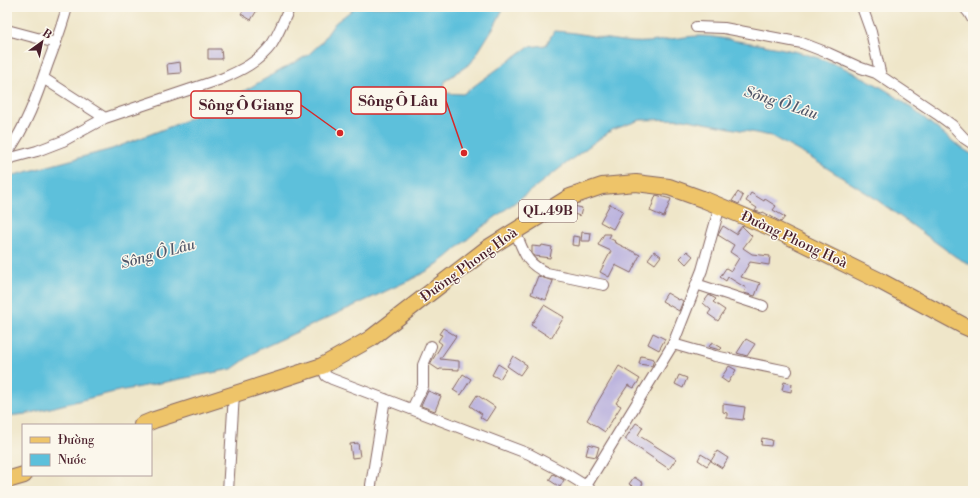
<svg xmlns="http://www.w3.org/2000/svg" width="980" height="498" font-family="'Libre Bodoni',serif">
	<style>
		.water { fill: #5dc0db; stroke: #547083 }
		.building { fill: #bcb4de }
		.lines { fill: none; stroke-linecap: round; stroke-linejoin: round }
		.minor-casing { stroke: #846562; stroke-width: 12 }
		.primary-casing { stroke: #846562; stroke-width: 18 }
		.minor { stroke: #fff; stroke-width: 10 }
		.primary { stroke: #eec469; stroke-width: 16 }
		.labels { text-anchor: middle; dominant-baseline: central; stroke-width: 3; stroke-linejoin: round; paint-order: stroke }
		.shield { fill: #fbf7ec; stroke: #7f6065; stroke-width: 1 }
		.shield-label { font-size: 13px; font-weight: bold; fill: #4a1f2b }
		.street-label { font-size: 14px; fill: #4a1f2b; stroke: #fbf7ec }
		.water-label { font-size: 15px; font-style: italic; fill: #515769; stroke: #fbf7ec }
		.leader { fill: none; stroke: #d62828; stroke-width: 1.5 }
		.callout-dot { fill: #d62828; stroke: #fbf7ec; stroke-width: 1.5 }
		.callout { fill: #fbf7ec; stroke: #d62828; stroke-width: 1.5 }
		.callout-label { font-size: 15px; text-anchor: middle; font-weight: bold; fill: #4a1f2b }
	</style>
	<rect width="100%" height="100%" fill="#fbf7ec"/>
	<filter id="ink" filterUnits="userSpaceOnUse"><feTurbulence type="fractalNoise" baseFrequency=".025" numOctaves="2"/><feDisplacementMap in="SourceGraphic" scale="8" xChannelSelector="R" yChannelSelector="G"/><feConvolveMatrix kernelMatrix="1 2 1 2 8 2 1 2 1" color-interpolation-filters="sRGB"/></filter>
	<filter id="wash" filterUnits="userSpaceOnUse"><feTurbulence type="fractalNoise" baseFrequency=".012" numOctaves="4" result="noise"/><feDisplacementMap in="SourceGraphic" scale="16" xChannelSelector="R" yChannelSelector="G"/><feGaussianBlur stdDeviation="0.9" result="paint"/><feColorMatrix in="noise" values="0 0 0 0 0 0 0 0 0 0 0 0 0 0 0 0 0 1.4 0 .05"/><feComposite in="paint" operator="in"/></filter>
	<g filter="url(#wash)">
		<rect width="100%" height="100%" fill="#efe6c9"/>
		<path class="water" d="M 356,7 L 504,7 L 495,25 L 471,63 L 445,81 L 443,93 L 463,94 L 528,47 L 546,45 L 554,31 C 580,32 605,40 632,42 C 655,44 678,36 701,36 C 713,36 725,39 737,41 C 778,47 819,54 856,74 C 877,84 897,96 915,111 C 934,125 952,143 973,155 L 973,266 L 956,257 L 873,197 L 811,158 L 771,136 L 684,119 L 640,120 L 612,130 L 592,144 L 477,231 L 447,257 L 429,270 L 410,280 L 260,349 L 232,369 L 114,392 L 26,414 L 7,416 L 7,177 L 112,149 L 177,124 L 224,102 L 308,55 L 321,43 L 335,23 Z"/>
		<g id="blocks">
			<path class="building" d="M 245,7 L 259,7 L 251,20 L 241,14 Z
				M 208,49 L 221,49 L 222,59 L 208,59 Z
				M 180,62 L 181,73 L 168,74 L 167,64 Z
				M 738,192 L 743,196 L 739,204 L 732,201 Z
				M 751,193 L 764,201 L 765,199 L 776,206 L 773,210 L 785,217 L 781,222 L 763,212 L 762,213 L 755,211 L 757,208 L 746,201 Z
				M 656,195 L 671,199 L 664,217 L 650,211 Z
				M 610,204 L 623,211 L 613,229 L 600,222 Z
				M 574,206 L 582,208 L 580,216 L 571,213 L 572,207 Z
				M 723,226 L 736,234 L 742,226 L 752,236 L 743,248 L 752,254 L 770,256 L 769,265 L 750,262 L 741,277 L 760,283 L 755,296 L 744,293 L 746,288 L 728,277 L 726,281 L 720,277 L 726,268 L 731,271 L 739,258 L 730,252 L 734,245 L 718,235 Z
				M 582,232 L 591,233 L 590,241 L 581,241 Z
				M 604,234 L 611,234 L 609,238 L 615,241 L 614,242 L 640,255 L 631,273 L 615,265 L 609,277 L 600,272 L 611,251 L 598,245 Z
				M 573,236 L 580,237 L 579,246 L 572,245 Z
				M 542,245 L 552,247 L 550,258 L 534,256 L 532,253 L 532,246 L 541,247 Z
				M 654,251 L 661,256 L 655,264 L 648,259 Z
				M 687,251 L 693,256 L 686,264 L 680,258 Z
				M 538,276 L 553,281 L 546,300 L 531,294 Z
				M 667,293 L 679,300 L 680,299 L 683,301 L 679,311 L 662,301 Z
				M 709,295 L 716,299 L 713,302 L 725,310 L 718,321 L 708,314 L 711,310 L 703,303 Z
				M 544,305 L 564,317 L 551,338 L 531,325 Z
				M 443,328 L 456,336 L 440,359 L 459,361 L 459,370 L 440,369 L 439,370 L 430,364 L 442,344 L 438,341 L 442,335 L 439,334 Z
				M 653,333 L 665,339 L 659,350 L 648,344 Z
				M 746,339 L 755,344 L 747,356 L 737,353 Z
				M 712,342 L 722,348 L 720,350 L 709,347 Z
				M 513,356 L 527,365 L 520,375 L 507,366 Z
				M 641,356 L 654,359 L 652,366 L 639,364 Z
				M 498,364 L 506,369 L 500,379 L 492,375 Z
				M 619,366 L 640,379 L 634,388 L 628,385 L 616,403 L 621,406 L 605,432 L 587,420 Z
				M 729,366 L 736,370 L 728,383 L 721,378 Z
				M 463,374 L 471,379 L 461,395 L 453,390 Z
				M 679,375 L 687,378 L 683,388 L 675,384 Z
				M 784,382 L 792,384 L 791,392 L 782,390 Z
				M 428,391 L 441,396 L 435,411 L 421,406 Z
				M 477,395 L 495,407 L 486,421 L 480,417 L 482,414 L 470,406 Z
				M 723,404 L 745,407 L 743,420 L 727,418 L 727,413 L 723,412 Z
				M 636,423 L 643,427 L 638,435 L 676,459 L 669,469 L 625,439 Z
				M 762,438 L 772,440 L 771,446 L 761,445 Z
				M 358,443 L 360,457 L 352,458 L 350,444 Z
				M 589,444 L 599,447 L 596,457 L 586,455 Z
				M 717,451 L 728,458 L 722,468 L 711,461 Z
				M 701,454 L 711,460 L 707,466 L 698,460 Z
				M 553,474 L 564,480 L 560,487 L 549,480 Z
				M 634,477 L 643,483 L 639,490 L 629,484 Z"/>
		</g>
	</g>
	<g filter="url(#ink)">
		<use href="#blocks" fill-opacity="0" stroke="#846562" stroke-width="1"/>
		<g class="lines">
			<g class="minor-casing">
				<path id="minor" d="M 862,7 L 871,32 L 881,76
					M 964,7 L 969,13 L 973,20
					M 696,27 L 724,28 L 802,43 L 828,53 L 861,68 L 876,73 L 937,114 L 952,125 L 964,138 L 973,144
					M 7,30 L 56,43
					M 43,78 L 105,118
					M 7,153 C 26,127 37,96 47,66 C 54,47 62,27 67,7
					M 7,159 L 37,151 L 63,141 L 105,118 L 221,79 C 240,71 259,62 272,44 C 279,33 284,19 290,7
					M 515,231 C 524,252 525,263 547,273 L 604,285
					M 696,284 L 763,306
					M 673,344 L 715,356 L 787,371
					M 322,366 L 326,376 L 332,379 L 529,454 L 565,473 L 586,486 L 592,491
					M 412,409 L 423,386 L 423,365 L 431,346
					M 371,485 L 385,399
					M 586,486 L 673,344 L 702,270 L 720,206
					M 228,491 L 234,394"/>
			</g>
			<g class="primary-casing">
				<path id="primary" d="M 142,425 L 154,420 L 322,366 L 370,339 L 488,248 L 570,197 L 602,186 L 636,183 L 669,187 L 705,200 L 772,228 L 880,281 L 964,326 L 973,330
					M 7,480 L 24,475"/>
			</g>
			<use href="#minor" class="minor"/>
			<use href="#primary" class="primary"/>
		</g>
	</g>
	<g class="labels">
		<rect class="shield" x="519" y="200" width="58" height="22" rx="3"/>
		<g class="shield-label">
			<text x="548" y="211">QL.49B</text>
		</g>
		<g class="street-label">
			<text transform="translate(794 240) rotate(25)">Đường Phong Hoà</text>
			<text transform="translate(469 265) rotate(-36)">Đường Phong Hoà</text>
		</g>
		<g class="water-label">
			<text transform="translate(781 103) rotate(18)">Sông Ô Lâu</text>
			<text transform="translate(158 254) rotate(-15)">Sông Ô Lâu</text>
		</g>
	</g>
	<path class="leader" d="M464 153L446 101M340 133L301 105"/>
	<g class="callout-dot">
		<circle cx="464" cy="153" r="4"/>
		<circle cx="340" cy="133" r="4"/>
	</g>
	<g class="callout">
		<rect x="351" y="87" width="95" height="27" rx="4"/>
		<rect x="191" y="91" width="110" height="27" rx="4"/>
	</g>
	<g class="callout-label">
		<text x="398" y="106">Sông Ô Lâu</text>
		<text x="246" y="110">Sông Ô Giang</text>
	</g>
	<rect width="980" height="498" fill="none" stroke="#fbf7ec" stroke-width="24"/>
	<rect x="22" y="424" width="130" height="52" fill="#fbf7ec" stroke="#b4a19f"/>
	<rect x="30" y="437" width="20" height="6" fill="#eec469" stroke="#b4a19f"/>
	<text x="58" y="444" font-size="12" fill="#4a1f2b">Đường</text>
	<rect x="30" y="454" width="20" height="12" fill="#5dc0db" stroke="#b4a19f"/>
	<text x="58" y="464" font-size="12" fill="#4a1f2b">Nước</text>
	<g transform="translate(42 42) rotate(33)" stroke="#fbf7ec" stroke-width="3" paint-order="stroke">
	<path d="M0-3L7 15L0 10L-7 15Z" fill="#4a1f2b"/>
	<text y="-6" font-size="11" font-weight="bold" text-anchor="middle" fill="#4a1f2b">B</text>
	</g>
</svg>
